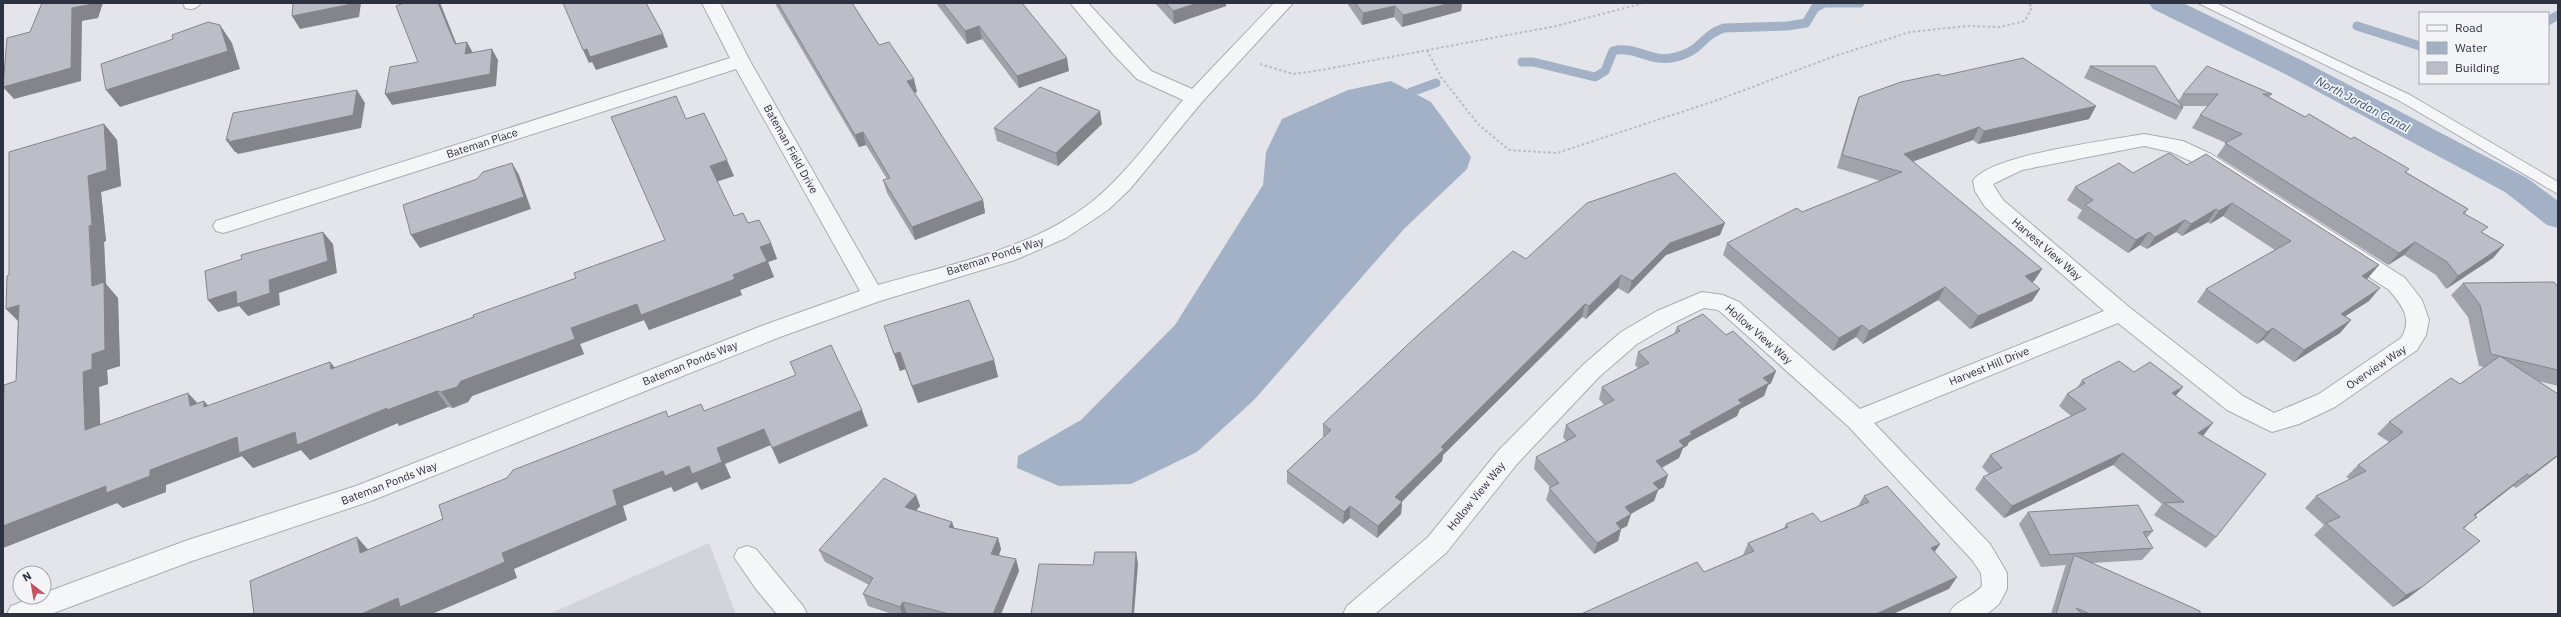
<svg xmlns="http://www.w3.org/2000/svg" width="2561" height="617" font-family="'IBM Plex Sans',sans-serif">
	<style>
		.built { fill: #d1d4db }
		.water { fill: #a2b1c5 }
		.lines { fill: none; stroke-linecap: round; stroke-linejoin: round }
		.stream { stroke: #a2b1c5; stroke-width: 9 }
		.canal { fill: #a2b1c5; fill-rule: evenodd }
		.lane-casing { stroke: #a9acb4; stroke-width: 2 }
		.street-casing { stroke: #a9acb4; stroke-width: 2 }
		.path { stroke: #b9bbc1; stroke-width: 2; stroke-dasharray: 2.5 2.5; stroke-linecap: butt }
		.lane { fill: #f5f6f8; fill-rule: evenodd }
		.street { fill: #f5f6f8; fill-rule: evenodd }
		.wall { fill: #a1a3aa }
		.shaded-wall { fill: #83858b }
		.building { fill: #bbbec6; stroke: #83858b }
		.labels { text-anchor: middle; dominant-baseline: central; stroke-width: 3.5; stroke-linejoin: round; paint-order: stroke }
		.street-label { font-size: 11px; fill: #2d3240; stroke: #f2f4f7 }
		.water-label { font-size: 12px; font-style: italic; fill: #3b4f70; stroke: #f2f4f7 }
	</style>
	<rect width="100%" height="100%" fill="#e3e5ea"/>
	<path class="built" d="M 709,543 L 736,614 L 549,614 Z"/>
	<path class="water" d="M 1391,81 L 1431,102 L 1471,157 L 1467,169 L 1404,229 L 1254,400 L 1197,452 L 1131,484 L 1059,486 L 1017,468 L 1018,456 L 1081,420 L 1175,325 L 1263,185 L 1266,152 L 1282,119 L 1348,90 Z"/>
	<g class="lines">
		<path class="stream" d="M 1828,3 L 1860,3
			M 2548,21 L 2558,15
			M 2357,26 L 2420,46
			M 1522,62 L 1533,62 L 1595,77 L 1605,71 L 1613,51 C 1634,45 1650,62 1671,58 C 1702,53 1701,35 1724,28 L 1787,26 L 1806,23 L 1815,8 L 1824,3
			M 1411,92 L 1436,83"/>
		<path class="canal" d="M 2149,3 L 2183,3 L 2307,63 L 2527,178 L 2558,201 L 2558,228 L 2547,225 L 2505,192 L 2287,75 L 2153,9 Z"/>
		<g class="lane-casing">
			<path id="lane" d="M 2198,3 L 2216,3 L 2410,95 L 2558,182 L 2558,194 L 2400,101 Z"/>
		</g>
		<g class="street-casing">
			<path id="street" d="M 183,3 L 201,3 C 196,9 192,10 185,8 Z
				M 702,3 L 720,3 L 750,61 L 878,285 C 951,264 1034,249 1094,200 C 1128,172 1155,133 1183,100 L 1137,79 L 1113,54 L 1070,3 L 1088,3 L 1151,71 L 1192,89 L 1274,3 L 1293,3 L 1202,102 L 1130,189 L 1108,210 L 1066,238 L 1015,260 L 880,301 L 780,337 L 371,501 L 192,561 L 51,614 L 7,614 L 11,606 L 34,597 L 44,597 L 44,593 L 188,540 L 356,486 L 764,325 L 860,291 L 736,69 L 230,231 L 223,233 L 216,231 L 213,226 L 216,221 L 730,58 Z
				M 2144,134 L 2183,141 L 2211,154 L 2405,278 L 2422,300 L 2429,320 L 2426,335 L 2417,350 L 2335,407 L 2299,424 L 2272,432 L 2227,410 L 2118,323 L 1874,423 L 1990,544 L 2007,573 L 2007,589 L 1999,604 L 1992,610 L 1987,614 L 1949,614 C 1955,600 1972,598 1982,586 L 1981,573 L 1972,560 L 1849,427 L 1723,314 L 1718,310 L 1704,308 L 1673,323 L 1637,344 L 1599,377 L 1517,464 L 1446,553 L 1375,614 L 1343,614 L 1347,606 L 1428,537 L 1499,450 L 1583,365 L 1621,332 L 1657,311 L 1702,292 L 1723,295 L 1739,302 L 1860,409 L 2104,311 L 1985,207 L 1975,191 L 1973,181 C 1989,155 2111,140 2144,134 ZM 2144,146 L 2171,152 L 2197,164 L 2389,290 C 2402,305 2413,319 2401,338 L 2319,394 L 2274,413 L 2243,396 L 2129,307 L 2003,200 L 1994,186 L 1993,184 L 2022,170 Z
				M 747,546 L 756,549 L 803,606 L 807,614 L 777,614 L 756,589 L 734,557 L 738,549 Z"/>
		</g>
		<path class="path" d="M 1427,50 L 1441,77 L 1478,124 L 1509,150 L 1557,153 L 1715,101 L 1832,57 L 1910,32 L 1967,26 L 2000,27 L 2025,21 L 2032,7 L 2028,3
			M 1260,64 L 1293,74 L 1316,71 L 1556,26 L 1644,3"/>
		<use href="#lane" class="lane"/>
		<use href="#street" class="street"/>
	</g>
	<path class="wall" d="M 775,3 L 852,3 L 879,45 L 917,92 L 914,93 L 983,200 L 985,213 L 915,240 L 887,193 L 883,180 L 887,179 L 866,145 L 859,147 L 777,7 Z
		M 936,3 L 1022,3 L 1069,71 L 1019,88 L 982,39 L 967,44 Z
		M 1155,3 L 1226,3 L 1226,6 L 1174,24 Z
		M 1347,3 L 1462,3 L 1461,11 L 1402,27 L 1394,17 L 1362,25 Z
		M 2090,66 L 2179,100 L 2183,94 L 2272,94 L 2269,97 L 2406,172 L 2468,209 L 2465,214 L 2483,233 L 2504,245 L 2493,258 L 2446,289 L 2436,275 L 2404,255 L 2388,265 L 2217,156 L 2226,143 L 2192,128 L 2200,115 L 2207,106 L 2183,106 L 2183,108 L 2176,120 L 2084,78 Z
		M 1942,76 L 2096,106 L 2089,119 L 1978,144 L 1973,140 L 1912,161 L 2042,269 L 2034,281 L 2032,282 L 2040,289 L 2032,301 L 1970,329 L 1938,300 L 1863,344 L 1856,337 L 1833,351 L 1723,255 L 1727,243 L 1881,181 L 1837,168 L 1854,110 L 1859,97 Z
		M 686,119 L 734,176 L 717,181 L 734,216 L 748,223 L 771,243 L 777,259 L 768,262 L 774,277 L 740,290 L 742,295 L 649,330 L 644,320 L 580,344 L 584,354 L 472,396 L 468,402 L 453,408 L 448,407 L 399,426 L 398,423 L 310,460 L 301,450 L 253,468 L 242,456 L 166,485 L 166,492 L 123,508 L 117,503 L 3,548 L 3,418 L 16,381 L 18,321 L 9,275 L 104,124 L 117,140 L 121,186 L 101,192 L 106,241 L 104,242 L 106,284 L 118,298 L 120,366 L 107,370 L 108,384 L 99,387 L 100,425 L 198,403 L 204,401 L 208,406 L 330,362 L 335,368 L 474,317 L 576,278 L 665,240 Z
		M 1102,124 L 1058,166 L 997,141 L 994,128 Z
		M 2187,165 L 2379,265 L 2366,279 L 2369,301 L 2345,316 L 2351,320 L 2340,333 L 2294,362 L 2263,340 L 2257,344 L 2197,302 L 2206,289 L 2275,250 L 2223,216 L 2210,224 L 2208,222 L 2182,236 L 2176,232 L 2147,249 L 2140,245 L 2128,253 L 2077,218 L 2082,210 L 2067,200 L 2075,187 L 2133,173 Z
		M 1720,235 L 1666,255 L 1628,294 L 1618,288 L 1586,319 L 1582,317 L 1443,455 L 1442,461 L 1402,502 L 1401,514 L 1377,538 L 1350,518 L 1343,524 L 1287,483 L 1287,471 L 1324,437 L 1323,436 L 1323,424 L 1526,259 Z
		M 2463,283 L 2558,287 L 2558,386 L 2538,381 L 2558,394 L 2558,456 L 2516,488 L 2513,486 L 2475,516 L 2464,529 L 2467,552 L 2408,598 L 2393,607 L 2314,535 L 2324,525 L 2305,508 L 2316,496 L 2350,479 L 2346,477 L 2358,465 L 2389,442 L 2377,434 L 2389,422 L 2460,384 L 2484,367 L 2479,366 L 2468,317 L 2451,295 Z
		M 884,326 L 994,360 L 998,377 L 918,403 L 905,369 L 900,371 Z
		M 1677,327 L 1726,335 L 1776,371 L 1771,383 L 1768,385 L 1764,396 L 1740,409 L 1737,416 L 1689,442 L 1687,446 L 1683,448 L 1679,458 L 1662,468 L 1664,487 L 1658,490 L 1654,501 L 1631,514 L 1627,526 L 1621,529 L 1618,541 L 1594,554 L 1546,500 L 1550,487 L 1534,469 L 1536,457 L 1566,441 L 1563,437 L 1566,425 L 1604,405 L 1599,399 L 1602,387 L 1638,368 L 1635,365 L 1638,352 L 1674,334 Z
		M 2134,372 L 2176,396 L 2203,436 L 2202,436 L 2216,537 L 2206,548 L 2154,515 L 2162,504 L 2113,465 L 2004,518 L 1975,489 L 1983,477 L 1989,474 L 1982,467 L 1990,455 L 2071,416 L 2059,406 L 2067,394 L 2077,388 L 2082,380 Z
		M 916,495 L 920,506 L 916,510 L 952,522 L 954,528 L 998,538 L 1001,549 L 999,556 L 1016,559 L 1019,571 L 1001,614 L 892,614 L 868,606 L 863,594 L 869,585 L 825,562 L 819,550 Z
		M 1864,496 L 1940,544 L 1934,552 L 1949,589 L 1704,572 L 1743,555 L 1748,543 L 1784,528 L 1786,524 L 1821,522 L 1858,506 Z
		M 2028,512 L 2153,531 L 2147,538 L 2153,548 L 2142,560 L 2092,563 L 2200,614 L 2051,614 L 2065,567 L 2066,565 L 2041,567 L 2019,524 Z"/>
	<path class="shaded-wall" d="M 89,3 L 103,3 L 98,18 L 82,21 L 81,81 L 14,99 L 3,87 L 72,8 Z
		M 352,3 L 361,3 L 359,17 L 300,29 L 292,16 Z
		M 438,3 L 440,3 L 441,5 L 461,55 L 455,44 Z
		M 1198,3 L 1226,3 L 1226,6 L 1174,24 L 1173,11 Z
		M 1451,3 L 1462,3 L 1461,11 L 1402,27 L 1403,15 Z
		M 1395,6 L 1394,17 L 1362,25 L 1363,13 Z
		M 220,25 L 232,43 L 240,69 L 120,107 L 106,90 Z
		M 979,26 L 982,39 L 967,44 L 965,31 Z
		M 663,34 L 668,47 L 596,70 L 592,62 L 589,63 L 583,50 Z
		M 467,42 L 473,53 L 465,54 Z
		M 492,49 L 498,60 L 496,86 L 392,105 L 385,94 Z
		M 1067,58 L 1069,71 L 1019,88 L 1017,76 Z
		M 914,79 L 917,92 L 910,94 L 907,81 Z
		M 357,90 L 365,103 L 361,128 L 238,154 L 236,152 L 235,152 L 226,140 Z
		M 2096,106 L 2089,119 L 1978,144 L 1984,131 Z
		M 1100,111 L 1102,124 L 1058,166 L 1056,153 Z
		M 104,124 L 117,140 L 121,186 L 101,192 L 106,241 L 104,242 L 106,284 L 118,298 L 120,366 L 107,370 L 108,384 L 99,387 L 101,446 L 85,430 L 83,372 L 92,354 L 92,286 L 88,176 Z
		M 1979,127 L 1973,140 L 1898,167 L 1904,154 Z
		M 863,132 L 866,145 L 859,147 L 855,135 Z
		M 727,160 L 734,176 L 716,182 L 710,166 Z
		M 512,163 L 519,175 L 531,209 L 420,248 L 411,235 Z
		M 983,200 L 985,213 L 915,240 L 912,227 Z
		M 2232,203 L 2223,216 L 2210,224 L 2219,211 Z
		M 2216,209 L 2208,222 L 2182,236 L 2191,224 Z
		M 2185,220 L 2176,232 L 2147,249 L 2155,237 Z
		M 1725,223 L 1720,235 L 1666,255 L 1628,294 L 1632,281 L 1670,243 Z
		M 323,232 L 333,244 L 337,273 L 279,293 L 280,305 L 248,316 L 239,306 L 218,312 L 208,300 L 269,280 Z
		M 2149,232 L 2140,245 L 2128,253 L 2136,240 Z
		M 2415,242 L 2404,255 L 2388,265 L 2399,253 Z
		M 771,243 L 777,259 L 768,262 L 774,277 L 740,290 L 742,295 L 649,330 L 644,320 L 580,344 L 584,354 L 472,396 L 468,402 L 453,408 L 441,392 L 461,381 L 571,328 L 637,304 L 733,275 L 760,247 Z
		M 2504,245 L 2493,258 L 2446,289 L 2458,276 Z
		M 2379,265 L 2368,278 L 2351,289 L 2362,276 Z
		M 2042,269 L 2034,281 L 2018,289 L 2025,276 Z
		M 1621,275 L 1618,288 L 1586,319 L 1589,306 Z
		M 1945,287 L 1938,300 L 1863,344 L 1869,331 Z
		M 2380,288 L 2369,301 L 2330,326 L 2341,314 Z
		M 2040,289 L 2032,301 L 1970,329 L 1978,316 Z
		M 1585,304 L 1582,317 L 1443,455 L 1442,461 L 1394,509 L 1395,497 L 1441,447 Z
		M 19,305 L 22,325 L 6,309 Z
		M 2351,320 L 2340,333 L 2294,362 L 2304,350 Z
		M 1862,325 L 1856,337 L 1833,351 L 1839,338 Z
		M 2273,328 L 2263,340 L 2257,344 L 2267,332 Z
		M 900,352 L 905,369 L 900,371 L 894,354 Z
		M 994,360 L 998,377 L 918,403 L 912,386 Z
		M 330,362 L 343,378 L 331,369 Z
		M 1776,371 L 1771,383 L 1768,385 L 1764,396 L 1740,409 L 1737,416 L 1689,442 L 1687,446 L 1683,448 L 1679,458 L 1651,473 L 1656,461 L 1690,432 L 1738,400 L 1763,378 Z
		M 2183,387 L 2173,399 L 2172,393 Z
		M 437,391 L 448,407 L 399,426 L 398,423 L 310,460 L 301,450 L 253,468 L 242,456 L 166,485 L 166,492 L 123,508 L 117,503 L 3,548 L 3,526 L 106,486 L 150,470 L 237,437 L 295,432 L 387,408 Z
		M 188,393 L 203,409 L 190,406 Z
		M 204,401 L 218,416 L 204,407 Z
		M 862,410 L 868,426 L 779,464 L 772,448 Z
		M 2213,423 L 2203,436 L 2188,446 L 2198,433 Z
		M 764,429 L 771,445 L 725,464 L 731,478 L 701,490 L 697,482 L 674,492 L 671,487 L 623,506 L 627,520 L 514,569 L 517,578 L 432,614 L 361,614 L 502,553 L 613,490 Z
		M 2123,453 L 2113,465 L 2004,518 L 2012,506 Z
		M 2558,455 L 2558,456 L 2516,488 L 2530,476 Z
		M 2527,474 L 2513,486 L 2460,527 L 2474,515 Z
		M 1668,475 L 1664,487 L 1658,490 L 1654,501 L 1621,519 L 1625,507 L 1653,483 Z
		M 916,495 L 920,506 L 909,519 L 905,507 Z
		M 1402,502 L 1401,514 L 1377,538 L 1378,526 Z
		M 1350,506 L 1350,518 L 1343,524 L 1344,512 Z
		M 1631,514 L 1627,526 L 1621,529 L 1618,541 L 1594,554 L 1597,543 L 1616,523 Z
		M 952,522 L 956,534 L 949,527 Z
		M 357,537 L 371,553 L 360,553 Z
		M 998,538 L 1001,549 L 994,566 L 991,554 Z
		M 2480,541 L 2467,552 L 2408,598 L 2393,607 L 2406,595 Z
		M 1940,544 L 1932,556 L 1931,548 Z
		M 1136,552 L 1138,564 L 1134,614 L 1132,614 Z
		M 1016,559 L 1019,571 L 1001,614 L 993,614 Z
		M 1957,577 L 1949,589 L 1893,614 L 1876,614 Z
		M 903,602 L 907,614 L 902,614 L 900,607 Z"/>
	<path class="building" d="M 42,3 L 89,3 L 88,5 L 72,8 L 71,68 L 3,87 L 7,38 L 30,32 Z
		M 293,3 L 352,3 L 352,4 L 292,16 Z
		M 404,3 L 438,3 L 455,44 L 467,42 L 465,54 L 492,49 L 490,74 L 385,94 L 390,67 L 418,62 L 396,6 Z
		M 563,3 L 646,3 L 663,34 L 590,57 L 587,49 L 583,50 Z
		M 778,3 L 852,3 L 879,45 L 889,42 L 914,79 L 907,81 L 983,200 L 912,227 L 883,180 L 890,178 L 863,132 L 855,135 Z
		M 943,3 L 1022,3 L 1067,58 L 1017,76 L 979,26 L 965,31 Z
		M 1166,3 L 1198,3 L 1173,11 Z
		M 1355,3 L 1451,3 L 1403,15 L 1395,6 L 1363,13 Z
		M 208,22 L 220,25 L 228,51 L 106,90 L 101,64 L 173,39 L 172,35 Z
		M 2023,58 L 2096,106 L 1984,131 L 1979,127 L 1904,154 L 2042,269 L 2025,276 L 2040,289 L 1978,316 L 1945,287 L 1869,331 L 1862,325 L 1839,338 L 1727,243 L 1797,208 L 1802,212 L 1902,172 L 1842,155 L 1859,97 L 1901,82 L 1939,74 L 1942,76 Z
		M 2090,66 L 2155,66 L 2183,108 Z
		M 2207,66 L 2272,94 L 2263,94 L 2305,117 L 2309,114 L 2351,139 L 2354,137 L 2409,169 L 2405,172 L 2468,209 L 2463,213 L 2488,227 L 2481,232 L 2504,245 L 2458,276 L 2447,262 L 2415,242 L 2399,253 L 2225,143 L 2242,134 L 2200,115 L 2218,94 L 2183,94 Z
		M 1040,87 L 1100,111 L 1056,153 L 994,128 Z
		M 357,90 L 353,115 L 228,142 L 229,139 L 226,140 L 233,113 Z
		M 676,96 L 686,119 L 704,113 L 727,160 L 710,166 L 734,216 L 743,213 L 748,223 L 759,220 L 771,243 L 760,247 L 767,261 L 733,275 L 735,279 L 641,315 L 637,304 L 571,328 L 575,339 L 461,381 L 457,387 L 441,392 L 437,391 L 387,410 L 387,408 L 297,445 L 295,432 L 239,453 L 237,437 L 150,470 L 150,476 L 106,493 L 106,486 L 3,526 L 3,418 L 4,385 L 16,381 L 19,305 L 6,309 L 7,276 L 9,275 L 9,152 L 104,124 L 107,170 L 88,176 L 92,225 L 89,226 L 92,286 L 104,282 L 105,350 L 92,354 L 92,369 L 83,372 L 85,430 L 188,393 L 190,406 L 204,401 L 204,407 L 330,362 L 331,369 L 474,317 L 473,315 L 576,278 L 574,273 L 665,240 L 611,117 Z
		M 2169,153 L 2187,165 L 2206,154 L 2379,265 L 2362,276 L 2380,288 L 2341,314 L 2351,320 L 2304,350 L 2273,328 L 2267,332 L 2206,289 L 2291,241 L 2232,203 L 2219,211 L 2216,209 L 2191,224 L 2185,220 L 2155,237 L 2149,232 L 2136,240 L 2085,205 L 2093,200 L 2075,187 L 2119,163 L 2133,173 Z
		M 512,163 L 524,197 L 411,235 L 403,205 L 477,179 L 483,172 Z
		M 1675,173 L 1725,223 L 1670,243 L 1632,281 L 1621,275 L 1589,306 L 1585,304 L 1441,447 L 1444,449 L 1395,497 L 1402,502 L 1378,526 L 1350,506 L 1344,512 L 1287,471 L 1331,430 L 1323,424 L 1418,335 L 1513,251 L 1526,259 L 1587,203 Z
		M 323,232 L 328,261 L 269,280 L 270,293 L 237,304 L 236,291 L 208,300 L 205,271 L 242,259 L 241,255 Z
		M 2554,282 L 2558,287 L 2558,370 L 2491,354 L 2480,305 L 2463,283 Z
		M 969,300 L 994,360 L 912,386 L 900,352 L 894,354 L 884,326 Z
		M 1703,314 L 1726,335 L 1733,331 L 1776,371 L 1763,378 L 1769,383 L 1738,400 L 1742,403 L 1690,432 L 1692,434 L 1679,441 L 1684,446 L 1656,461 L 1668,475 L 1653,483 L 1659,489 L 1625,507 L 1631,514 L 1616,523 L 1621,529 L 1597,543 L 1549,488 L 1559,483 L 1536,457 L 1576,436 L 1566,425 L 1614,400 L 1602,387 L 1649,363 L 1638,352 L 1680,331 L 1677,327 Z
		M 831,345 L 862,410 L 772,448 L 764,429 L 717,448 L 722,462 L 692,474 L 689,466 L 665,476 L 663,471 L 613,490 L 617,505 L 502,553 L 505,562 L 400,607 L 398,598 L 361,614 L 254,614 L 250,581 L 357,537 L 360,553 L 443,519 L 439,505 L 507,478 L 513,470 L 666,411 L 668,417 L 701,404 L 704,411 L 796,375 L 790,362 Z
		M 2500,356 L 2558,394 L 2558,455 L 2530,476 L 2527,474 L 2474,515 L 2477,517 L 2463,528 L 2480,541 L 2422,587 L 2406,595 L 2326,523 L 2340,517 L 2316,496 L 2366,471 L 2358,465 L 2403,432 L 2389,422 L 2451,378 L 2460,384 Z
		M 2119,361 L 2134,372 L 2150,362 L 2183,387 L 2172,393 L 2213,423 L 2198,433 L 2266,474 L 2216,537 L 2164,503 L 2184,502 L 2123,453 L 2012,506 L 1983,477 L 2002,468 L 1990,455 L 2086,409 L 2067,394 L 2085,383 L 2082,380 Z
		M 884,478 L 916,495 L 905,507 L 952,522 L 949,527 L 998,538 L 991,554 L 1016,559 L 993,614 L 949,614 L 903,602 L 900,607 L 863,594 L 873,578 L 819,550 Z
		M 1887,486 L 1940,544 L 1931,548 L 1957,577 L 1876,614 L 1581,614 L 1697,562 L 1704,572 L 1754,551 L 1748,543 L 1788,527 L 1786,524 L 1813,513 L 1821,522 L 1869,502 L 1864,496 Z
		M 2138,505 L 2153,531 L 2143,532 L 2153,548 L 2050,555 L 2028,512 Z
		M 1095,552 L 1136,552 L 1132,614 L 1031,614 L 1039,564 L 1093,565 Z
		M 2074,555 L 2200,611 L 2200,614 L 2090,614 L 2076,608 L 2082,614 L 2056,614 Z"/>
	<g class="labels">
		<g class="street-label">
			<text transform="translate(482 143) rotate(-18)">Bateman Place</text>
			<text transform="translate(791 149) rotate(61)">Bateman Field Drive</text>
			<text transform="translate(2047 249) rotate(41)">Harvest View Way</text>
			<text transform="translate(995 256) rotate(-18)">Bateman Ponds Way</text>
			<text transform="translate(1759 334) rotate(41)">Hollow View Way</text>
			<text transform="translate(690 363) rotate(-22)">Bateman Ponds Way</text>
			<text transform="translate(1989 366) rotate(-22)">Harvest Hill Drive</text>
			<text transform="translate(2376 367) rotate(-34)">Overview Way</text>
			<text transform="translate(389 483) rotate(-21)">Bateman Ponds Way</text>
			<text transform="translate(1476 496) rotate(-51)">Hollow View Way</text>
		</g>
		<g class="water-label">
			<text transform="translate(2363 104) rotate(28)">North Jordan Canal</text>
		</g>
	</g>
	<rect width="2561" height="617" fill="none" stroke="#2d3240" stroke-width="8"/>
	<rect x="2419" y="12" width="130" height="72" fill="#f2f4f7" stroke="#a3a6ae"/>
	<rect x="2427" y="25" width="20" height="6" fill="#f5f6f8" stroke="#a3a6ae"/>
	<text x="2455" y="32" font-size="12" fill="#2d3240">Road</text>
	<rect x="2427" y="42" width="20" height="12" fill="#a2b1c5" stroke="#a3a6ae"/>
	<text x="2455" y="52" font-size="12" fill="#2d3240">Water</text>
	<rect x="2427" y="62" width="20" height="12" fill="#bbbec6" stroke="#a3a6ae"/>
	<text x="2455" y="72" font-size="12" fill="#2d3240">Building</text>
	<g transform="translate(32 585) rotate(329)"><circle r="19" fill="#f2f4f7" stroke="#a3a6ae"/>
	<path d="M0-3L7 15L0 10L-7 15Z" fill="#c05660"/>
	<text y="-6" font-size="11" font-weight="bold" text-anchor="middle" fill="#2d3240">N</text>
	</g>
</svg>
